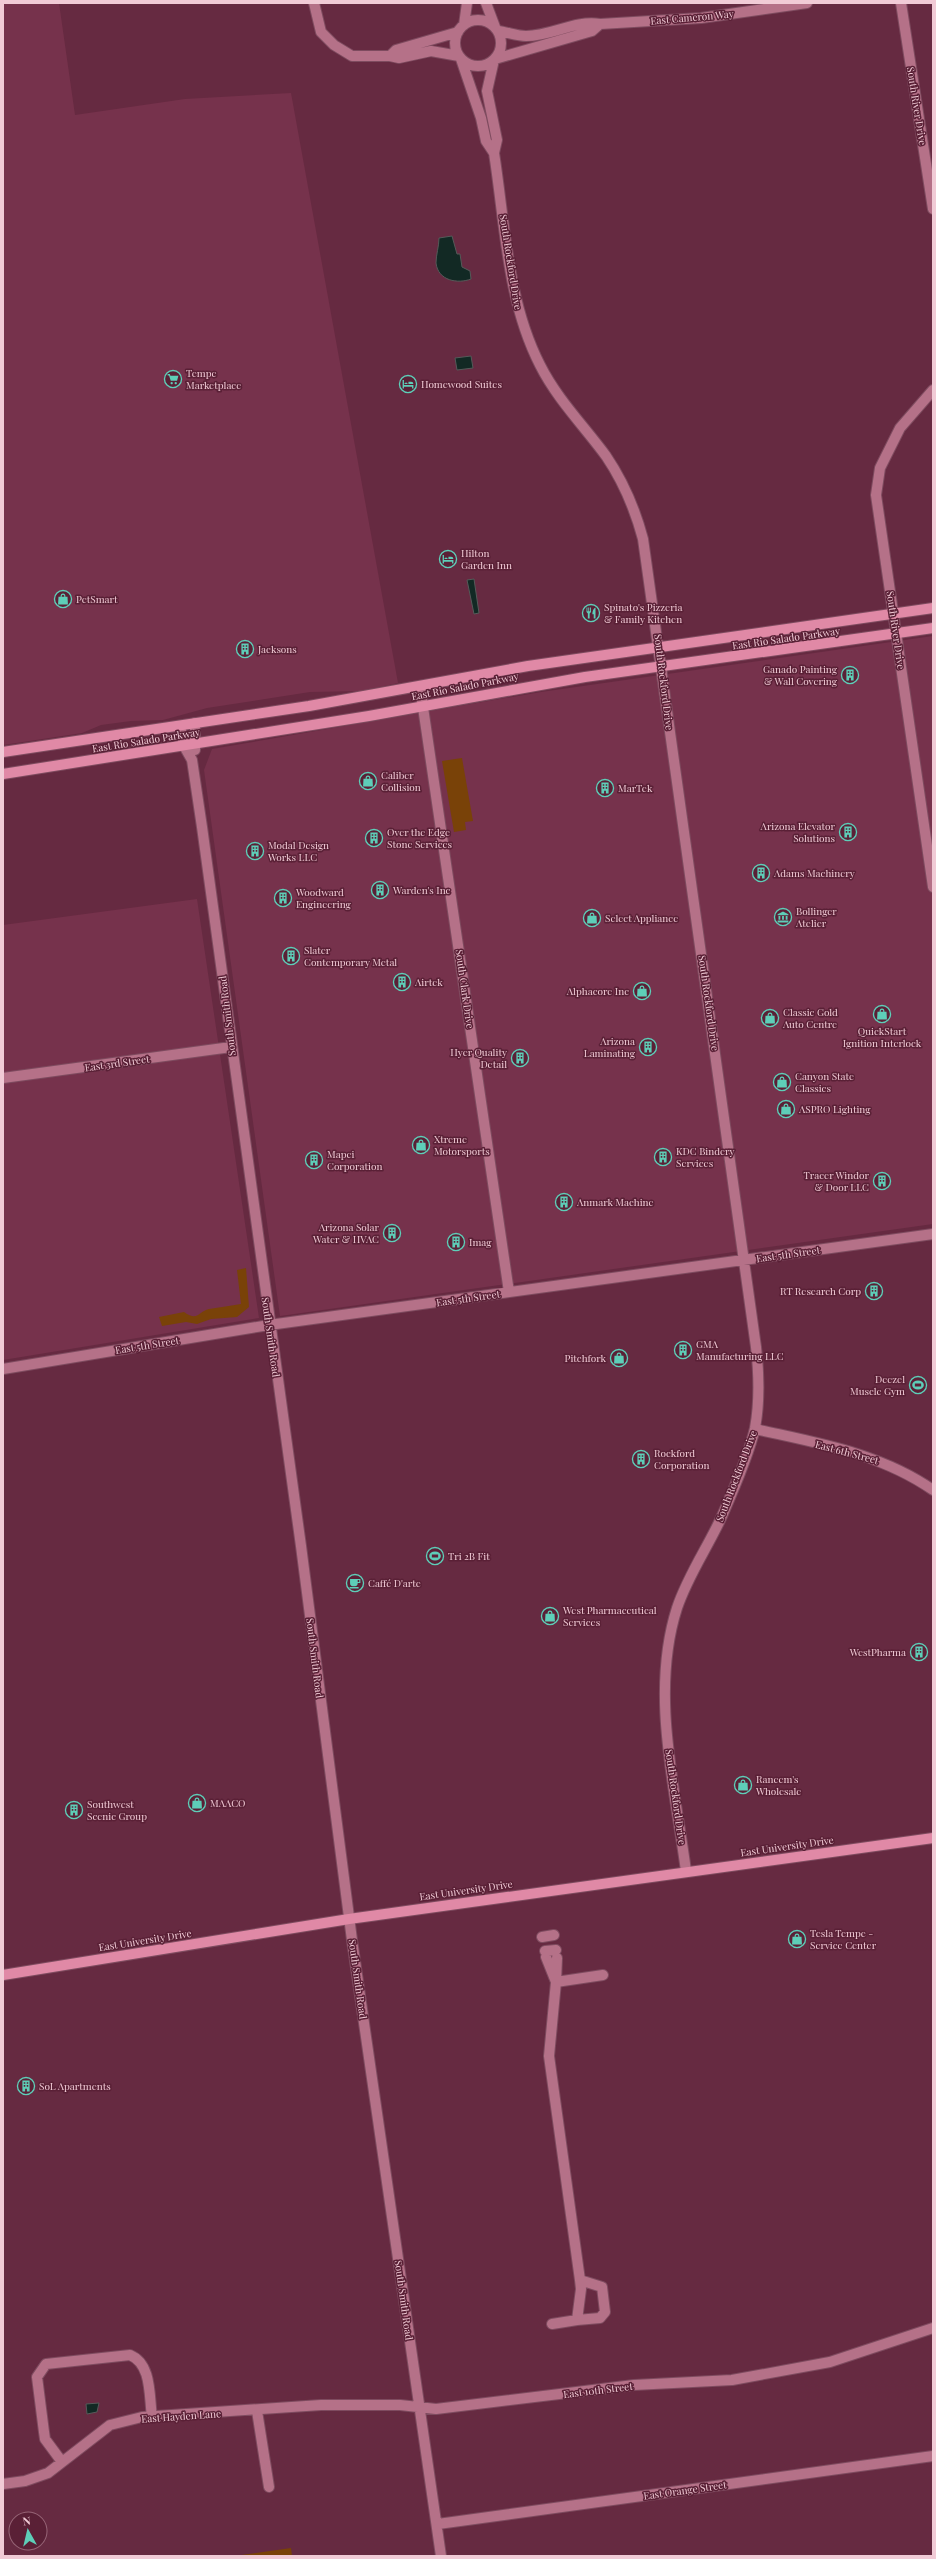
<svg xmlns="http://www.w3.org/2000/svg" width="936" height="2559" font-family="'Playfair Display',serif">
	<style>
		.built { fill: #76324c }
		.green { fill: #794208 }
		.water { fill: #122924; stroke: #555a59 }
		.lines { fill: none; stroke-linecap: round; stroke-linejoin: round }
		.minor-casing { stroke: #7e4b5f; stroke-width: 12 }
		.major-casing { stroke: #7e4b5f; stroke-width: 12 }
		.minor { stroke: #b57188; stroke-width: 10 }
		.major { stroke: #e089a6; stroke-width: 10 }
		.labels { text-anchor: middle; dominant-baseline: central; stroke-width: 3; stroke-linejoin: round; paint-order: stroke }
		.street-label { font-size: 10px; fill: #f1cbd6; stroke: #5a2036 }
		.poi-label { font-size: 10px; fill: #f1cbd6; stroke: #5a2036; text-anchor: start }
	</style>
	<rect width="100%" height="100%" fill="#662a41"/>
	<path class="built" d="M 3,3 L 59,3 L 75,115 L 185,99 L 291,93 L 398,683 L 362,691 L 310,692 L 207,708 L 163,720 L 131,721 L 101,725 L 82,733 L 3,745 Z
		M 933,636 L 933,1224 L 280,1316 L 204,770 L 212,749 L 541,692 Z
		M 197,899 L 259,1318 L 3,1360 L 3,925 Z"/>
	<path class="green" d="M 462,758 L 473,821 L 465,822 L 466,830 L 454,832 L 442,761 Z
		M 246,1268 L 249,1307 L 237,1317 L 211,1319 L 197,1324 L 186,1322 L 162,1326 L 159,1317 L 184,1312 C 198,1322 199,1311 209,1309 C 220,1307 231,1306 241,1304 L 237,1270 Z
		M 291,2548 L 292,2556 L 234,2556 Z"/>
	<path class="water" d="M 452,236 L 457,254 L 460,254 L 462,267 L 470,271 L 471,279 C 458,284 438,281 436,263 C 436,255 439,246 439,238 Z
		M 471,356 L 473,368 L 457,370 L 455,358 Z
		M 474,579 L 479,613 L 474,614 L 467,580 Z
		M 99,2403 L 97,2412 L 87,2414 L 86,2404 Z"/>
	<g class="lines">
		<g class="minor-casing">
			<path id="minor" d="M 314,3 L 321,32 L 334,45 L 352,56 L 390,56 L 399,58 L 431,51 L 459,56
				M 486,3 L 495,27
				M 901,3 L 933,209
				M455 43a23 23 0 1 1 46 0a23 23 0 1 1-46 0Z
				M 464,25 L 467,3
				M 498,31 C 507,32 517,36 526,36 C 552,36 574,20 600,24 L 701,18 L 807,3
				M 390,56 L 396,50 L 458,32
				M 461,59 L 481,118 L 486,141 L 494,153
				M 495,59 L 592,31 L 600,24
				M 494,60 L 487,91 L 497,140 L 494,153 C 505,223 507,301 540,365 C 557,399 584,426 606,456 C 623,481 635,509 643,539 L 756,1347 C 759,1374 760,1401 755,1428 C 749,1455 733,1491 722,1516 C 708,1547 688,1575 677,1608 C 650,1692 675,1787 686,1871
				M 933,390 L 900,428 L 880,468 L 876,495 L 933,887
				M 420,687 L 509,1292
				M 195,723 L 195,750
				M 180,726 L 184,746 L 192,760 L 202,827 L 301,1546 L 352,1940 L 441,2556
				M 3,1078 L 231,1047
				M 3,1369 L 269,1325 L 933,1234
				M 755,1429 C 817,1443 880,1453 933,1490
				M 542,1937 L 554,1935
				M 545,1951 L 556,1950
				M 546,1957 L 556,1982 L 557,1958
				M 580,2280 L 602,2287 L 605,2312 L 600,2318 L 577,2320 L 581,2289 L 580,2280 L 549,2056 L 556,1982 L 603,1975
				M 552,2324 L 577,2320
				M 257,2411 L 269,2487
				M 62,2462 L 45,2439 L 44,2432 L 37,2377 L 46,2364 L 130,2355 C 152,2364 149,2396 152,2417
				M 3,2484 L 25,2481 L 48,2473 L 110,2425 L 142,2417 L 321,2405 L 400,2405 L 436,2409 L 634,2385 L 732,2380 L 830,2362 L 933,2328
				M 438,2524 L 933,2456"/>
		</g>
		<g class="major-casing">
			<path id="major" d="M 3,752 L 309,706 L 528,666 L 933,608
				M 3,774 L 369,716 L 585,677 L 933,628
				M 3,1975 L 349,1919 L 933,1838"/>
		</g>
		<use href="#minor" class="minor"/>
		<use href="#major" class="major"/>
	</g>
	<defs>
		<g id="supermarket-ring" transform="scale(0.9)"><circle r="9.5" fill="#5a2036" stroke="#5eceb8" stroke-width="1.5"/><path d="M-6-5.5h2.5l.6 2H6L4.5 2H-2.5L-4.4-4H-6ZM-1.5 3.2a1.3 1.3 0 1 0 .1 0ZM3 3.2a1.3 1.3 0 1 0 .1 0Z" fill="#5eceb8"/></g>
		<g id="hotel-ring" transform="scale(0.9)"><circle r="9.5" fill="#5a2036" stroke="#5eceb8" stroke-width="1.5"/><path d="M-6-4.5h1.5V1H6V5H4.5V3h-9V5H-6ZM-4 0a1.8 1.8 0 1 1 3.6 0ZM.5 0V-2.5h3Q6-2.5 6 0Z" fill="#5eceb8"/></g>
		<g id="shop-ring" transform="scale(0.9)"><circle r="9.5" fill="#5a2036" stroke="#5eceb8" stroke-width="1.5"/><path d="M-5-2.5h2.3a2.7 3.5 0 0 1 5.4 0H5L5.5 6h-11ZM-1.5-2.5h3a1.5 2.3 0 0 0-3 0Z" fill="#5eceb8"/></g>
		<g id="restaurant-ring" transform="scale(0.9)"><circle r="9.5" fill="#5a2036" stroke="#5eceb8" stroke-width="1.5"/><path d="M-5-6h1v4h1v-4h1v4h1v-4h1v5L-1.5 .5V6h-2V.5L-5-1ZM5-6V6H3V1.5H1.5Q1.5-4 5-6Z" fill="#5eceb8"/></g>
		<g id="building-ring" transform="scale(0.9)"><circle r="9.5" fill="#5a2036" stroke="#5eceb8" stroke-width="1.5"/><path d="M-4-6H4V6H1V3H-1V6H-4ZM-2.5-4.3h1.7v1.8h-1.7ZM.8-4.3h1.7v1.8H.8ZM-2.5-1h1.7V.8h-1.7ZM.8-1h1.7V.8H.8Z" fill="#5eceb8"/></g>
		<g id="museum-ring" transform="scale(0.9)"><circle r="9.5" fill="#5a2036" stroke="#5eceb8" stroke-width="1.5"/><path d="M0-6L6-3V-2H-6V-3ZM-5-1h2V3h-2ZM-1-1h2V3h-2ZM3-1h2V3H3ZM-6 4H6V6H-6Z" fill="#5eceb8"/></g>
		<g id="stadium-ring" transform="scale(0.9)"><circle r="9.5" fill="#5a2036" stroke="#5eceb8" stroke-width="1.5"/><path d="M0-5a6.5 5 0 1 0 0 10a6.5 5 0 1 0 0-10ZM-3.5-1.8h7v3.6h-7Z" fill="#5eceb8"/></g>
		<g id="cafe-ring" transform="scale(0.9)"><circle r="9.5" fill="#5a2036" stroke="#5eceb8" stroke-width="1.5"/><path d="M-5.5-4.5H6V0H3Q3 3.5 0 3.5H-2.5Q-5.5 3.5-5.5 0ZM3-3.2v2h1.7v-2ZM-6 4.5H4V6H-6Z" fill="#5eceb8"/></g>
	</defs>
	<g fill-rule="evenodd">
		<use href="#supermarket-ring" x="173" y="379"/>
		<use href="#hotel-ring" x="408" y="384"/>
		<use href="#hotel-ring" x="448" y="559"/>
		<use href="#shop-ring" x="63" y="599"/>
		<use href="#restaurant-ring" x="591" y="613"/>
		<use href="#building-ring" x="245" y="649"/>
		<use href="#building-ring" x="850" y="675"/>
		<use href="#shop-ring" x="368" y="781"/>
		<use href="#building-ring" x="605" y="788"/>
		<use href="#building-ring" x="848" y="832"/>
		<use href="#building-ring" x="374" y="838"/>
		<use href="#building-ring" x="255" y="851"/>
		<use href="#building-ring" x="761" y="873"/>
		<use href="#building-ring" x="380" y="890"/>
		<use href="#building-ring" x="283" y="898"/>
		<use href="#museum-ring" x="783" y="917"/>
		<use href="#shop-ring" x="592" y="918"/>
		<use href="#building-ring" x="291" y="956"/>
		<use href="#building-ring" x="402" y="982"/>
		<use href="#shop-ring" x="642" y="991"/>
		<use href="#shop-ring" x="882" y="1014"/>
		<use href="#shop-ring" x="770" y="1018"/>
		<use href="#building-ring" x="648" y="1047"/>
		<use href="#building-ring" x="520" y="1058"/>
		<use href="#shop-ring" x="782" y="1082"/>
		<use href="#shop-ring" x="786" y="1109"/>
		<use href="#shop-ring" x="421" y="1145"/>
		<use href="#building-ring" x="663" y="1157"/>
		<use href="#building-ring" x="314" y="1160"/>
		<use href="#building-ring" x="882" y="1181"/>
		<use href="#building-ring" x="564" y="1202"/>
		<use href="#building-ring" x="392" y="1233"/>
		<use href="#building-ring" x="456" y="1242"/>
		<use href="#building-ring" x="874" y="1291"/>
		<use href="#building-ring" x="683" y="1350"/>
		<use href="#shop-ring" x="619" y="1358"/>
		<use href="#stadium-ring" x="918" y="1385"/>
		<use href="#building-ring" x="641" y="1459"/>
		<use href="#stadium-ring" x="435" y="1556"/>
		<use href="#cafe-ring" x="355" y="1583"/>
		<use href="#shop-ring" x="550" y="1616"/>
		<use href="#building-ring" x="919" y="1652"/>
		<use href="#shop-ring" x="743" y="1785"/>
		<use href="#shop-ring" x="197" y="1803"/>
		<use href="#building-ring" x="74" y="1810"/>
		<use href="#shop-ring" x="797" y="1939"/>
		<use href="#building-ring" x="26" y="2086"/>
	</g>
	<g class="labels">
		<g class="street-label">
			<text transform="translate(692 17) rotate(-5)">East Cameron Way</text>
			<text transform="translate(917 106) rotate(81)">South River Drive</text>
			<text transform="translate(511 262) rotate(81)">South Rockford Drive</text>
			<text transform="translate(896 630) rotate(82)">South River Drive</text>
			<text transform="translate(786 638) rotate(-8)">East Rio Salado Parkway</text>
			<text transform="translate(664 682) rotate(83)">South Rockford Drive</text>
			<text transform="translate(465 686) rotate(-11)">East Rio Salado Parkway</text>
			<text transform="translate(146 740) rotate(-9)">East Rio Salado Parkway</text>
			<text transform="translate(465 989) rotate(82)">South Clark Drive</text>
			<text transform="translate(709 1003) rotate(82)">South Rockford Drive</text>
			<text transform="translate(227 1016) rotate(-97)">South Smith Road</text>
			<text transform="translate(117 1063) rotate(-8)">East 3rd Street</text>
			<text transform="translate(788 1254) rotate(-8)">East 5th Street</text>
			<text transform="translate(468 1298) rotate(-8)">East 5th Street</text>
			<text transform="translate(271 1337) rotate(82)">South Smith Road</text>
			<text transform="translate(147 1345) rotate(-9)">East 5th Street</text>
			<text transform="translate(847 1452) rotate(15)">East 6th Street</text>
			<text transform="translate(736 1476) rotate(-69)">South Rockford Drive</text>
			<text transform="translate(315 1658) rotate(83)">South Smith Road</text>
			<text transform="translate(676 1797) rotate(82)">South Rockford Drive</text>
			<text transform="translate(787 1846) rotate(-8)">East University Drive</text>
			<text transform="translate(466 1890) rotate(-8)">East University Drive</text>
			<text transform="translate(145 1940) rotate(-9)">East University Drive</text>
			<text transform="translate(358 1979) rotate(82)">South Smith Road</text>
			<text transform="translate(404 2300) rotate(82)">South Smith Road</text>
			<text transform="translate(598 2390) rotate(-7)">East 10th Street</text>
			<text transform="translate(181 2416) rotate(-4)">East Hayden Lane</text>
			<text transform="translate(685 2490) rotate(-8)">East Orange Street</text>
		</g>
		<g class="poi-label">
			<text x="186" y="373">Tempe<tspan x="186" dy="12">Marketplace</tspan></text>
			<text x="421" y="384">Homewood Suites</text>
			<text x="461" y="553">Hilton<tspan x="461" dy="12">Garden Inn</tspan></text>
			<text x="76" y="599">PetSmart</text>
			<text x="604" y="607">Spinato's Pizzeria<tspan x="604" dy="12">&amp; Family Kitchen</tspan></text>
			<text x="258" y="649">Jacksons</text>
			<text x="837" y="669" text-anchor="end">Ganado Painting<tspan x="837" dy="12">&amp; Wall Covering</tspan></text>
			<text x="381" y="775">Caliber<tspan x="381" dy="12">Collision</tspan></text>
			<text x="618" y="788">MarTek</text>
			<text x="835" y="826" text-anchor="end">Arizona Elevator<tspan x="835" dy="12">Solutions</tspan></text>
			<text x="387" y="832">Over the Edge<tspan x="387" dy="12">Stone Services</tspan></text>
			<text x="268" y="845">Modal Design<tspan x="268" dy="12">Works LLC</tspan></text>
			<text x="774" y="873">Adams Machinery</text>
			<text x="393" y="890">Warden's Inc</text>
			<text x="296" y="892">Woodward<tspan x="296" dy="12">Engineering</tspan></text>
			<text x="796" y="911">Bollinger<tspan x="796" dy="12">Atelier</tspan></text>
			<text x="605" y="918">Select Appliance</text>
			<text x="304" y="950">Slater<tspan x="304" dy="12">Contemporary Metal</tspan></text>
			<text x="415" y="982">Airtek</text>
			<text x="629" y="991" text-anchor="end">Alphacore Inc</text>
			<text x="783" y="1012">Classic Gold<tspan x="783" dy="12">Auto Centre</tspan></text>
			<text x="882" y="1031" text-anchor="middle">QuickStart<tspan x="882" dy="12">Ignition Interlock</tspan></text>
			<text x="635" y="1041" text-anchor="end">Arizona<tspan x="635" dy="12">Laminating</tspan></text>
			<text x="507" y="1052" text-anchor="end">Hyer Quality<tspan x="507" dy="12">Detail</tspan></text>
			<text x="795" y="1076">Canyon State<tspan x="795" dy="12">Classics</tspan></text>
			<text x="799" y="1109">ASPRO Lighting</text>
			<text x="434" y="1139">Xtreme<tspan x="434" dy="12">Motorsports</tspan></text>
			<text x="676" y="1151">KDC Bindery<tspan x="676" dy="12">Services</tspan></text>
			<text x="327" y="1154">Mapei<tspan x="327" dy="12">Corporation</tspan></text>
			<text x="869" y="1175" text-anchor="end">Tracer Windor<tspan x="869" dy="12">&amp; Door LLC</tspan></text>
			<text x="577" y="1202">Anmark Machine</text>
			<text x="379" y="1227" text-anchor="end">Arizona Solar<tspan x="379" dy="12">Water &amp; HVAC</tspan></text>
			<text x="469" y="1242">Imag</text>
			<text x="861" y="1291" text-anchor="end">RT Research Corp</text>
			<text x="696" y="1344">GMA<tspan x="696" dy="12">Manufacturing LLC</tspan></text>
			<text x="606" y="1358" text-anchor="end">Pitchfork</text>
			<text x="905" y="1379" text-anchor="end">Deezel<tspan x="905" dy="12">Muscle Gym</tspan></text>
			<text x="654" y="1453">Rockford<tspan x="654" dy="12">Corporation</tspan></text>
			<text x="448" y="1556">Tri 2B Fit</text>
			<text x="368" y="1583">Caffé D'arte</text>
			<text x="563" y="1610">West Pharmaceutical<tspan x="563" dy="12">Services</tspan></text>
			<text x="906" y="1652" text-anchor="end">WestPharma</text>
			<text x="756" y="1779">Raneem's<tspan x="756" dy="12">Wholesale</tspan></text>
			<text x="210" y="1803">MAACO</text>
			<text x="87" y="1804">Southwest<tspan x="87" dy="12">Scenic Group</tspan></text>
			<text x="810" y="1933">Tesla Tempe -<tspan x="810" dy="12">Service Center</tspan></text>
			<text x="39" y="2086">SoL Apartments</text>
		</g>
	</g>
	<rect width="936" height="2559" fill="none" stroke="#f1cbd6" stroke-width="8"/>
	<g transform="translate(28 2531) rotate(352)"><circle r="19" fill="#5a2036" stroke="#966476"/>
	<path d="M0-3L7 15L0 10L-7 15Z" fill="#5eceb8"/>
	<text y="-6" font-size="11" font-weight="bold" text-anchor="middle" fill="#f1cbd6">N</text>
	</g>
</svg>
